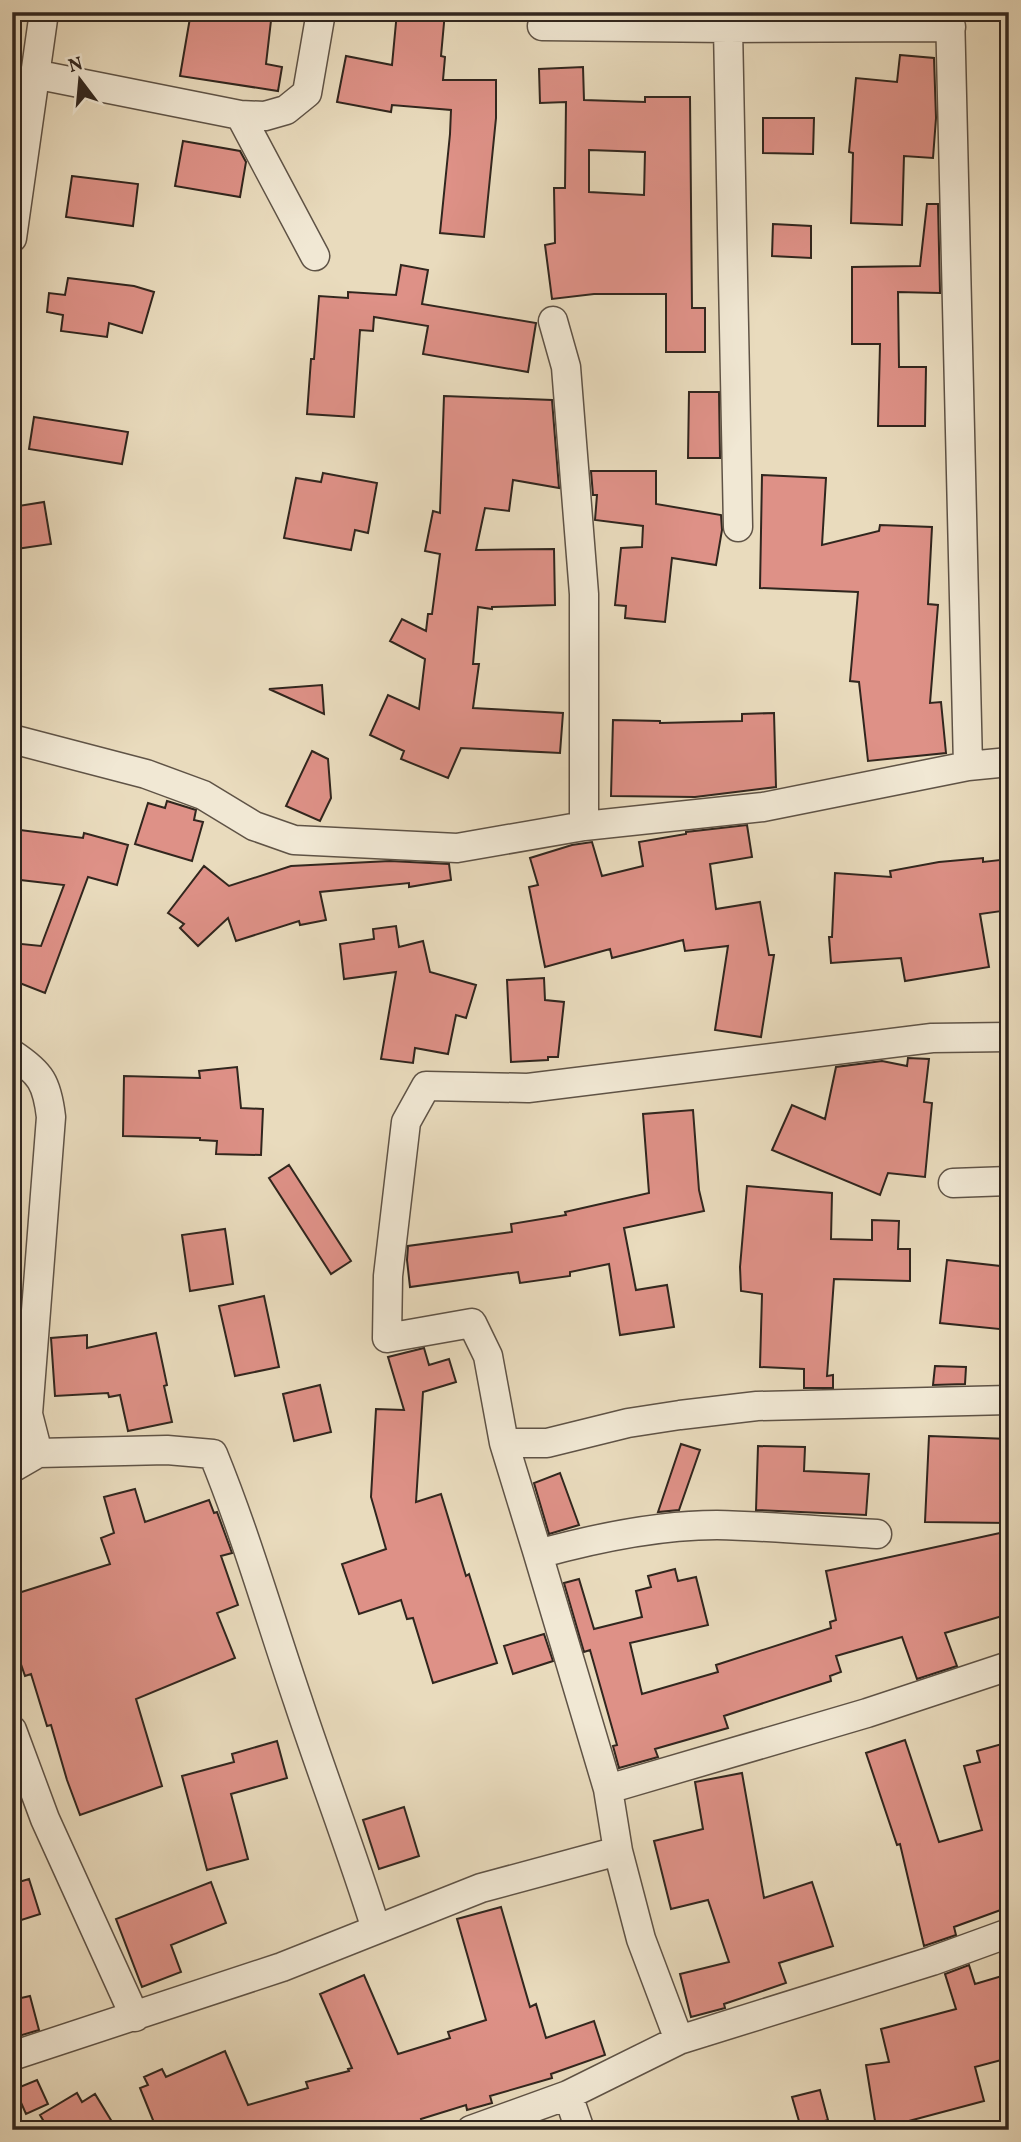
<svg xmlns="http://www.w3.org/2000/svg" width="1021" height="2142" font-family="Vollkorn,serif">
	<style>
		.building { fill: #de9187; stroke: #31261e; stroke-width: 2; fill-rule: evenodd }
		.lines { fill: none; stroke-linecap: round; stroke-linejoin: round }
		.minor-casing { stroke: #5f5346; stroke-width: 31 }
		.minor { stroke: #f1e8d4; stroke-width: 28 }
	</style>
	<rect width="100%" height="100%" fill="#e9dbbd"/>
	<filter id="stains"><feTurbulence type="fractalNoise" baseFrequency=".00286" numOctaves="4"/><feColorMatrix values="0 0 0 0 .2 0 0 0 0 .09 0 0 0 0 .02 0 0 0 .5 -.17"/></filter>
	<radialGradient id="worn" r=".72"><stop offset=".6" stop-color="#630" stop-opacity="0"/><stop offset="1" stop-color="#630" stop-opacity=".3"/></radialGradient>
	<path class="building" d="M 191,12 L 272,12 L 266,64 L 282,67 L 278,91 L 180,76 Z
		M 397,12 L 445,12 L 441,56 L 445,57 L 443,80 L 496,80 L 496,118 L 484,237 L 440,233 L 450,134 L 451,110 L 392,105 L 391,112 L 337,102 L 346,56 L 392,65 Z
		M 900,55 L 934,58 L 936,118 L 933,158 L 904,156 L 902,225 L 851,223 L 853,153 L 849,152 L 856,78 L 897,82 Z
		M 583,67 L 584,100 L 645,102 L 645,97 L 690,97 L 692,308 L 705,308 L 705,352 L 666,352 L 666,294 L 594,294 L 552,299 L 545,245 L 555,243 L 554,188 L 565,188 L 566,102 L 540,103 L 539,69 ZM 589,150 L 645,152 L 644,195 L 589,192 Z
		M 763,118 L 814,118 L 813,154 L 763,153 Z
		M 183,141 L 240,151 L 246,162 L 240,197 L 175,186 Z
		M 72,176 L 138,184 L 133,226 L 66,217 Z
		M 927,204 L 938,204 L 940,293 L 898,292 L 899,367 L 926,367 L 925,426 L 878,426 L 880,344 L 852,344 L 852,267 L 920,266 Z
		M 773,224 L 811,226 L 811,258 L 772,256 Z
		M 401,265 L 428,270 L 422,304 L 536,323 L 528,372 L 423,354 L 428,326 L 374,317 L 373,331 L 360,330 L 354,417 L 307,414 L 311,359 L 314,359 L 319,296 L 348,298 L 348,292 L 396,295 Z
		M 68,278 L 134,286 L 154,292 L 142,333 L 109,323 L 107,337 L 61,331 L 63,315 L 47,312 L 49,293 L 65,295 Z
		M 689,392 L 719,392 L 720,458 L 688,458 Z
		M 444,396 L 552,400 L 559,488 L 513,480 L 509,511 L 485,508 L 476,550 L 554,549 L 555,605 L 492,607 L 492,609 L 478,607 L 473,664 L 479,664 L 473,708 L 563,713 L 560,753 L 461,748 L 448,778 L 401,759 L 404,751 L 370,735 L 388,695 L 419,709 L 425,659 L 390,641 L 402,619 L 426,631 L 428,614 L 432,614 L 440,554 L 425,551 L 433,511 L 440,513 Z
		M 34,417 L 128,432 L 122,464 L 29,449 Z
		M 591,471 L 656,471 L 656,504 L 721,515 L 722,530 L 716,565 L 672,558 L 665,622 L 625,618 L 626,606 L 615,605 L 621,548 L 642,547 L 643,526 L 595,520 L 597,495 L 593,495 Z
		M 323,473 L 377,483 L 368,533 L 355,530 L 351,550 L 284,538 L 296,478 L 321,482 Z
		M 762,475 L 826,478 L 822,545 L 879,531 L 880,525 L 932,527 L 928,604 L 938,605 L 930,703 L 941,702 L 946,753 L 868,761 L 859,682 L 850,681 L 858,592 L 760,588 Z
		M 44,502 L 51,544 L 16,549 L 12,507 Z
		M 322,685 L 324,714 L 269,689 Z
		M 774,713 L 776,787 L 695,797 L 611,796 L 613,720 L 660,721 L 660,723 L 742,721 L 742,714 Z
		M 312,751 L 328,759 L 331,798 L 320,821 L 286,806 Z
		M 167,801 L 196,810 L 194,820 L 203,822 L 192,861 L 135,844 L 148,803 L 165,808 Z
		M 747,825 L 752,857 L 710,864 L 716,909 L 760,902 L 769,955 L 774,955 L 761,1037 L 715,1030 L 728,946 L 685,951 L 683,940 L 612,958 L 610,949 L 545,967 L 529,887 L 538,885 L 530,858 L 572,845 L 592,842 L 602,876 L 643,866 L 639,842 L 686,834 L 686,832 Z
		M 12,829 L 83,838 L 84,833 L 128,845 L 117,885 L 88,877 L 45,993 L 12,980 L 12,943 L 41,946 L 64,885 L 12,879 Z
		M 983,858 L 983,862 L 1009,859 L 1009,910 L 980,914 L 989,967 L 905,981 L 901,958 L 831,963 L 829,937 L 832,937 L 835,873 L 891,877 L 890,871 L 939,862 Z
		M 390,861 L 449,864 L 451,880 L 409,887 L 409,883 L 320,892 L 326,920 L 300,925 L 299,921 L 236,941 L 228,918 L 198,946 L 180,928 L 184,924 L 168,913 L 204,866 L 229,886 L 291,866 Z
		M 396,926 L 399,947 L 423,941 L 430,972 L 476,985 L 466,1018 L 456,1015 L 448,1054 L 415,1048 L 413,1063 L 381,1059 L 396,972 L 344,979 L 340,944 L 374,939 L 373,929 Z
		M 544,978 L 545,1000 L 564,1002 L 558,1057 L 548,1057 L 548,1060 L 511,1062 L 507,980 Z
		M 908,1058 L 929,1059 L 924,1102 L 932,1103 L 925,1177 L 888,1173 L 880,1195 L 772,1150 L 792,1105 L 825,1119 L 836,1067 L 882,1061 L 907,1066 Z
		M 237,1067 L 241,1108 L 263,1109 L 261,1155 L 216,1154 L 217,1141 L 200,1140 L 200,1138 L 123,1136 L 124,1076 L 200,1078 L 199,1071 Z
		M 693,1110 L 699,1190 L 704,1211 L 624,1228 L 636,1290 L 667,1285 L 674,1327 L 620,1335 L 609,1264 L 570,1272 L 570,1276 L 520,1283 L 518,1272 L 410,1287 L 407,1260 L 408,1246 L 512,1232 L 511,1224 L 566,1215 L 565,1212 L 649,1193 L 643,1114 Z
		M 289,1165 L 351,1261 L 331,1274 L 269,1178 Z
		M 747,1186 L 832,1193 L 831,1239 L 872,1240 L 872,1220 L 899,1221 L 898,1249 L 910,1249 L 910,1281 L 834,1279 L 827,1376 L 833,1375 L 833,1388 L 804,1388 L 804,1369 L 760,1367 L 762,1294 L 741,1291 L 740,1267 Z
		M 225,1229 L 233,1284 L 190,1291 L 182,1235 Z
		M 947,1260 L 1009,1267 L 1009,1330 L 940,1323 Z
		M 264,1296 L 279,1367 L 235,1376 L 219,1306 Z
		M 156,1333 L 167,1385 L 164,1386 L 172,1422 L 128,1431 L 120,1395 L 109,1397 L 108,1393 L 55,1396 L 51,1338 L 87,1335 L 87,1348 Z
		M 424,1348 L 429,1365 L 449,1359 L 456,1382 L 423,1392 L 416,1502 L 441,1494 L 466,1576 L 469,1574 L 497,1663 L 433,1683 L 413,1618 L 407,1619 L 401,1600 L 359,1614 L 342,1564 L 386,1549 L 371,1497 L 376,1409 L 404,1410 L 388,1357 Z
		M 935,1366 L 966,1367 L 965,1384 L 933,1385 Z
		M 320,1385 L 331,1432 L 294,1441 L 283,1394 Z
		M 929,1436 L 1009,1439 L 1009,1523 L 925,1522 Z
		M 681,1444 L 700,1450 L 679,1510 L 658,1512 Z
		M 758,1446 L 805,1447 L 804,1471 L 869,1474 L 866,1515 L 756,1510 Z
		M 560,1473 L 579,1525 L 549,1534 L 534,1483 Z
		M 135,1489 L 145,1522 L 209,1500 L 214,1513 L 217,1512 L 232,1553 L 221,1556 L 238,1605 L 217,1613 L 235,1658 L 136,1699 L 162,1786 L 80,1815 L 67,1780 L 51,1725 L 47,1726 L 31,1674 L 25,1676 L 12,1638 L 12,1595 L 110,1564 L 101,1538 L 114,1533 L 104,1497 Z
		M 1009,1531 L 1009,1614 L 945,1633 L 957,1666 L 917,1679 L 902,1637 L 836,1656 L 841,1672 L 830,1676 L 831,1681 L 724,1716 L 728,1728 L 655,1749 L 658,1757 L 619,1768 L 613,1746 L 617,1745 L 590,1650 L 584,1652 L 564,1583 L 579,1579 L 594,1629 L 642,1617 L 636,1591 L 651,1587 L 648,1576 L 675,1569 L 678,1581 L 696,1577 L 708,1625 L 630,1643 L 642,1694 L 718,1672 L 716,1665 L 831,1628 L 830,1622 L 836,1620 L 826,1571 Z
		M 544,1634 L 553,1661 L 513,1674 L 504,1646 Z
		M 905,1740 L 939,1842 L 982,1830 L 964,1766 L 980,1762 L 977,1751 L 1009,1742 L 1009,1907 L 954,1927 L 956,1935 L 924,1946 L 900,1844 L 897,1845 L 866,1753 Z
		M 277,1741 L 287,1778 L 231,1794 L 248,1859 L 207,1870 L 182,1776 L 234,1762 L 232,1754 Z
		M 742,1773 L 764,1898 L 812,1882 L 833,1946 L 779,1963 L 786,1983 L 724,2004 L 725,2008 L 691,2017 L 680,1974 L 729,1962 L 708,1900 L 671,1909 L 654,1841 L 703,1829 L 695,1782 Z
		M 404,1807 L 419,1856 L 379,1869 L 363,1820 Z
		M 29,1879 L 40,1914 L 12,1923 L 12,1884 Z
		M 211,1882 L 226,1923 L 171,1945 L 181,1972 L 142,1987 L 116,1919 Z
		M 501,1907 L 530,2007 L 536,2004 L 546,2038 L 594,2021 L 605,2055 L 551,2074 L 552,2078 L 490,2096 L 492,2103 L 467,2110 L 466,2105 L 421,2119 L 424,2130 L 157,2130 L 140,2088 L 148,2085 L 144,2077 L 162,2069 L 166,2077 L 225,2051 L 248,2105 L 308,2088 L 306,2082 L 349,2071 L 348,2069 L 352,2068 L 320,1994 L 364,1975 L 398,2054 L 450,2038 L 448,2032 L 486,2020 L 457,1919 Z
		M 969,1965 L 975,1984 L 1002,1976 L 1006,1989 L 1009,1988 L 1009,2058 L 975,2067 L 984,2101 L 905,2122 L 876,2127 L 866,2065 L 889,2062 L 881,2029 L 956,2009 L 945,1974 Z
		M 30,1996 L 39,2030 L 12,2038 L 12,2000 Z
		M 37,2080 L 48,2104 L 26,2114 L 15,2089 Z
		M 820,2090 L 828,2120 L 801,2128 L 792,2097 Z
		M 77,2093 L 82,2102 L 95,2094 L 117,2130 L 49,2130 L 40,2115 Z"/>
	<g class="lines">
		<g class="minor-casing">
			<path id="minor" d="M 950,12 L 968,766
				M 542,26 L 728,28 L 951,27
				M 728,28 L 738,527
				M 34,74 L 240,115 L 265,116 L 286,110 L 307,93 L 321,12
				M 240,115 L 315,256
				M 12,238 L 44,12
				M 553,321 L 566,367 L 584,594 L 584,826
				M 12,739 L 146,774 L 203,795 L 254,826 L 294,840 L 457,848 L 584,826 L 763,807 L 968,766 L 1009,762
				M 12,1054 C 41,1073 47,1083 51,1117 L 28,1414 L 38,1453
				M 953,1183 L 1009,1181
				M 504,1443 L 488,1356 L 472,1323 L 387,1338 L 388,1276 L 406,1122 L 426,1086 L 528,1088 L 932,1038 L 1009,1037
				M 12,1468 L 38,1453 L 167,1450 L 213,1454 C 246,1535 270,1619 298,1701 C 323,1777 352,1852 376,1929
				M 538,1554 L 504,1443 L 547,1443 L 628,1423 L 680,1415 L 757,1406 L 1009,1400
				M 12,1730 L 45,1819 L 135,2017
				M 608,1789 L 867,1713 L 1009,1666
				M 679,2040 L 641,1939 L 618,1851 L 608,1789 L 538,1554 C 596,1538 657,1525 717,1525 C 770,1526 824,1531 877,1534
				M 12,2056 L 282,1967 L 481,1888 L 618,1851
				M 568,2095 L 580,2130
				M 471,2130 L 568,2095 L 679,2040 L 932,1961 L 1009,1933"/>
		</g>
		<use href="#minor" class="minor"/>
	</g>
	<rect width="1021" height="2142" fill="none" stroke="#e9dbbd" stroke-width="42"/>
	<rect x="14" y="14" width="993" height="2114" fill="none" stroke="#31261e" stroke-width="3.5"/>
	<rect x="21" y="21" width="979" height="2100" fill="none" stroke="#31261e" stroke-width="2"/>
	<g transform="translate(80 80) rotate(344)" stroke="#f1e8d4" stroke-width="5" paint-order="stroke">
	<path d="M0-5L12 26L0 18L-12 26Z" fill="#31261e"/>
	<text y="-10" font-size="19" font-weight="bold" text-anchor="middle" fill="#31261e">N</text>
	</g>
	<rect width="100%" height="100%" filter="url(#stains)"/>
	<rect width="100%" height="100%" fill="url(#worn)"/>
</svg>
